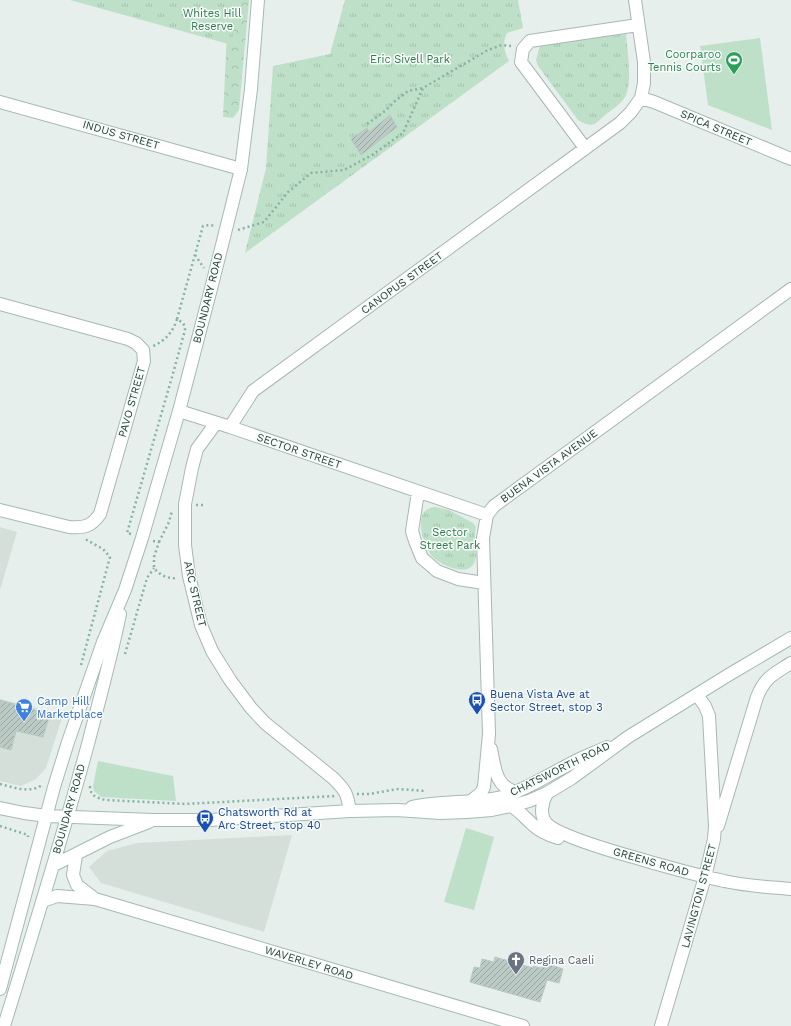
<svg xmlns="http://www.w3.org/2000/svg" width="791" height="1026" font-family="'Work Sans',sans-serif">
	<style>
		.built { fill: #d4dfda }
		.grass { fill: #bfe0c8 }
		.forest { fill: url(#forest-crowns) }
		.park { fill: url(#park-tufts); fill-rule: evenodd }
		.building { fill: url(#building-hatch); stroke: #b8c9c2 }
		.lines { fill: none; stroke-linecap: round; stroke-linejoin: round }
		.minor-casing { stroke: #a8b8b2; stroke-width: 14 }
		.tertiary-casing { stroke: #a8b8b2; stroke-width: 14 }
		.secondary-casing { stroke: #a4bbb3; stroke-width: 14 }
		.path { stroke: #86b3a5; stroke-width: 2.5; stroke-dasharray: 2 3; stroke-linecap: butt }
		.minor { stroke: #fff; stroke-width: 12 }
		.tertiary { stroke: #fff; stroke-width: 12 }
		.secondary { stroke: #fff; stroke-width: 12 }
		.labels { text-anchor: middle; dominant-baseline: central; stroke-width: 3; stroke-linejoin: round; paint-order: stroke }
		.park-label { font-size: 11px; fill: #2d7a4b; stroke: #f7fbf9 }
		.leisure-label { font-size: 11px; fill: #27864d; stroke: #f7fbf9; text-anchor: end }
		.street-label { font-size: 11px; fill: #24423a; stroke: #f7fbf9 }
		.transit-label { font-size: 11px; fill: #164399; stroke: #f7fbf9; text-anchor: start }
		.shop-label { font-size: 11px; fill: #366cbe; stroke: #f7fbf9; text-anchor: start }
		.worship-label { font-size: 11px; fill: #5b616d; stroke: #f7fbf9; text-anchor: start }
	</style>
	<defs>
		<pattern id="forest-crowns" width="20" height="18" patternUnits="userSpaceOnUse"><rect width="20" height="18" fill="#bfe0c8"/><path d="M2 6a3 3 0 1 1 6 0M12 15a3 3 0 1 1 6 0" fill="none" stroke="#a4c1ad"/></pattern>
		<pattern id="park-tufts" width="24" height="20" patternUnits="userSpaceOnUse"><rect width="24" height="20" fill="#bfe0c8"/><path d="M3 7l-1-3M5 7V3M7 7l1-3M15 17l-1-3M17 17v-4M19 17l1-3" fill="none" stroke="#a4c1ad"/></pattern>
		<pattern id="building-hatch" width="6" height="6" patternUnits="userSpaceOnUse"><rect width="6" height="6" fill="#bbcac4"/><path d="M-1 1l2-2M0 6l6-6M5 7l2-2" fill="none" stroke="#98a6a0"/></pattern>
	</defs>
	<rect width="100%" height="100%" fill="#e6efeb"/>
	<path class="built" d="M 0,527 L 17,532 L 0,590 Z
		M 0,699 L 63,715 L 46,768 L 36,779 L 21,786 L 0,781 Z
		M 292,835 L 264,932 L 101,883 L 89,867 L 107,851 L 137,843 Z"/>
	<path class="grass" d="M 760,38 L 772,130 L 708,105 L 700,46 Z
		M 98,761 L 173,776 L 176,801 L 101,797 L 94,791 L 93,786 Z
		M 466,828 L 494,837 L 474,910 L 444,902 Z"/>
	<path class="forest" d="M 118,0 L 249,0 L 239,110 L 233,118 L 223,117 L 227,33 Z"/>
	<path class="park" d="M 70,0 L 236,0 L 232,45 Z
		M 345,0 L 518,0 L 523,28 L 507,33 C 502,44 504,50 509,61 L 245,253 L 266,168 L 273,66 L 330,54 ZM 390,115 L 397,127 L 361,155 L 352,139 L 367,128 L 369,132 Z
		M 626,34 C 627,50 634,88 623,100 C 618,106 610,111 604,116 C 593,126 592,128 578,120 L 538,66 L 536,60 L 540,45 Z
		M 435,507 L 449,510 L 473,523 L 476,527 C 473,538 478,553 475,561 C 469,578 443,566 434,558 C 425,551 416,522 424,512 C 427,509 432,507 435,507 Z"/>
	<path class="building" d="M 390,115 L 397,127 L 361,155 L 351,139 L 367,128 L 369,132 Z
		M 0,700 L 50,714 L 43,737 L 16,731 L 11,750 L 0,747 Z
		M 495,957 L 533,968 L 533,966 L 541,968 L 548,964 L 563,969 L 559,983 L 547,980 L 540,1002 L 470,982 L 474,967 L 480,968 L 482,959 L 494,962 Z"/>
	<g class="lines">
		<g class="minor-casing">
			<path id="minor" d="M 641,98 L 654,102 L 791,159
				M 0,102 L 241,169
				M 585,148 L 521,62 L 523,49 L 530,41 L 638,25
				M 0,304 L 128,339 L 136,343 L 143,350 L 144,361 L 100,514 C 91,527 84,528 69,527 L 0,510
				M 179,411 L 230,427 L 487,515
				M 216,423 L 197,449 L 192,468 L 185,504 L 185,545 L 189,576 L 201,625 L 212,651 L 230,680 L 251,708 L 265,723 L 333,778 C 346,791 347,793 350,811
				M 230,427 L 253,391 L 620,123 L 631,112 L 641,98 L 644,83 L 644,62 L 635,0
				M 418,492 L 412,531 L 415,541 L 422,558 L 437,571 L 458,579 L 484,583
				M 491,749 C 495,767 495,787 516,792
				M 547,793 C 542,802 539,816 547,824 C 553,830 562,833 569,836 C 595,847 623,854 650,862 C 675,869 699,876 724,881 C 746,886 769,887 791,889
				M 471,801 L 481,793 L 484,787 L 489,734 L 483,538 L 487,515 L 494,506 L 791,289
				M 511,806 C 520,811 525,818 532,824 C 539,831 548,835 558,838
				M 718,826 L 757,697 C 765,677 774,674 791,663
				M 76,855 L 73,875 L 77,885 L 95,899
				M 43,901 L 57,896 L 95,899 L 523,1026
				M 661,1026 L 705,877 L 714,839 L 715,826 L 709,716 L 705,706 L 697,695"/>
		</g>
		<g class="tertiary-casing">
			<path id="tertiary" d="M 0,808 L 24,813 L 47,816"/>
		</g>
		<g class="secondary-casing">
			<path id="secondary" d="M 412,807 C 442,800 473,804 502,797 C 526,790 546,776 568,765 C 580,758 594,753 607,747
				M 47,816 L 153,820 L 210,820 L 350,811 L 397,810 L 440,813 L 467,812 L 492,810 L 511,806 L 529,801 L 547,793 L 572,778 L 628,737 L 730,674 L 791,638
				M 54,865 L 110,837 L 149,822
				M 0,989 L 54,787 L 68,742 L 103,642 L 125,590 L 142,538 L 179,411 L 212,285 L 241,169 L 251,89 L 258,0
				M 4,1026 C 33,932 62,839 88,744 C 99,701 111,658 120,614"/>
		</g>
		<path class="path" d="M 367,124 L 385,111 L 395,101 L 408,91 L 423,88
			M 238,230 L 264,222 L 288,192 L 311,173 L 344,170 L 372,155 L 403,133 L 423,88 L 488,50 L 502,45 L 511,46
			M 195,255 L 204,268
			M 177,319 L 203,226 L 209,225 L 216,226
			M 196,505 L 204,505
			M 131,534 L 127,533 L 172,377 L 185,330 L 185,327 L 183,323 L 177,319 C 173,332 165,341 153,346
			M 153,541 L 159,542 L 154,557 L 154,568 C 160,575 167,579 177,578
			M 159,542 L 169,522 L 172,511
			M 125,654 L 147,578 L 154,568
			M 81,665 L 110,557 L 103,549 L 85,539
			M 0,784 C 13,787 29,794 42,785
			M 90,786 C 90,796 97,798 106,800 L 185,804 L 335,796
			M 357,794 L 369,794 L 398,789 L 426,791
			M 0,826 L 28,835 L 28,837"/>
		<use href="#minor" class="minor"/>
		<use href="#tertiary" class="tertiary"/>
		<use href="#secondary" class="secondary"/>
	</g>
	<defs>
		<g id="stadium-pin" transform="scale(0.9)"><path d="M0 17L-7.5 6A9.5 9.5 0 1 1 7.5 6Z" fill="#2e9e5b" stroke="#f7fbf9"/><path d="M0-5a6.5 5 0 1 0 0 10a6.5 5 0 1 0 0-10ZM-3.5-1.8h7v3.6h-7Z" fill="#fff"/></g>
		<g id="bus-pin" transform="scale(0.9)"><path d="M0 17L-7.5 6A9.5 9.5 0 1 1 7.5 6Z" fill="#1a4fb4" stroke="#f7fbf9"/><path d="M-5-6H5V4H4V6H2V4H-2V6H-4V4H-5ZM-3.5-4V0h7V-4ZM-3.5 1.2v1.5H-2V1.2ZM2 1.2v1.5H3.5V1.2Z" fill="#fff"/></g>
		<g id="supermarket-pin" transform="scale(0.9)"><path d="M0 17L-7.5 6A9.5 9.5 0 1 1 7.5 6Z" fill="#3f7fe0" stroke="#f7fbf9"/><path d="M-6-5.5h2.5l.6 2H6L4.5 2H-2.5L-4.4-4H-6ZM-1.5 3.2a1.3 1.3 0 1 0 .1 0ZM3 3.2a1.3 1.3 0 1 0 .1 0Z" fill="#fff"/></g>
		<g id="church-pin" transform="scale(0.9)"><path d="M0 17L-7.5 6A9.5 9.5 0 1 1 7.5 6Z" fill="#6b7280" stroke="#f7fbf9"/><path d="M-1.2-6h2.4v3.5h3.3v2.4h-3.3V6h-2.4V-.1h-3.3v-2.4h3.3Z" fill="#fff"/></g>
	</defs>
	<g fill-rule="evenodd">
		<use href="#stadium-pin" x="734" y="60"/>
		<use href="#bus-pin" x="477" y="700"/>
		<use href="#supermarket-pin" x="24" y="707"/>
		<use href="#bus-pin" x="205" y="818"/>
		<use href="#church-pin" x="516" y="960"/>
	</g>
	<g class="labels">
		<g class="park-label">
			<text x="212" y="13">Whites Hill<tspan x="212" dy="13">Reserve</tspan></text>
			<text x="410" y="59">Eric Sivell Park</text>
			<text x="450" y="532">Sector<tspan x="450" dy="13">Street Park</tspan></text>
		</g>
		<g class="leisure-label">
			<text x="721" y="54">Coorparoo<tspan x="721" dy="13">Tennis Courts</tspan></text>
		</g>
		<g class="street-label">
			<text transform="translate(716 128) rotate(23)">SPICA STREET</text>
			<text transform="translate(121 135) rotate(16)">INDUS STREET</text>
			<text transform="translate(402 283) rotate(-36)">CANOPUS STREET</text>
			<text transform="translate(208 298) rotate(-76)">BOUNDARY ROAD</text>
			<text transform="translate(132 402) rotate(-74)">PAVO STREET</text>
			<text transform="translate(299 451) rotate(19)">SECTOR STREET</text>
			<text transform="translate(549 466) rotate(-36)">BUENA VISTA AVENUE</text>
			<text transform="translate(195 594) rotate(77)">ARC STREET</text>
			<text transform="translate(560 769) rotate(-26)">CHATSWORTH ROAD</text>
			<text transform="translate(69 809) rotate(-74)">BOUNDARY ROAD</text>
			<text transform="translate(651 862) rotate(16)">GREENS ROAD</text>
			<text transform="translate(699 896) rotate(-75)">LAVINGTON STREET</text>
			<text transform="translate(309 963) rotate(17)">WAVERLEY ROAD</text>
		</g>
		<g class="transit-label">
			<text x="490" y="694">Buena Vista Ave at<tspan x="490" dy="13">Sector Street, stop 3</tspan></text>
			<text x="218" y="812">Chatsworth Rd at<tspan x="218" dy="13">Arc Street, stop 40</tspan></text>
		</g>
		<g class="shop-label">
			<text x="37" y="701">Camp Hill<tspan x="37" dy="13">Marketplace</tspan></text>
		</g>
		<g class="worship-label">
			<text x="529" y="960">Regina Caeli</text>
		</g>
	</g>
</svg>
